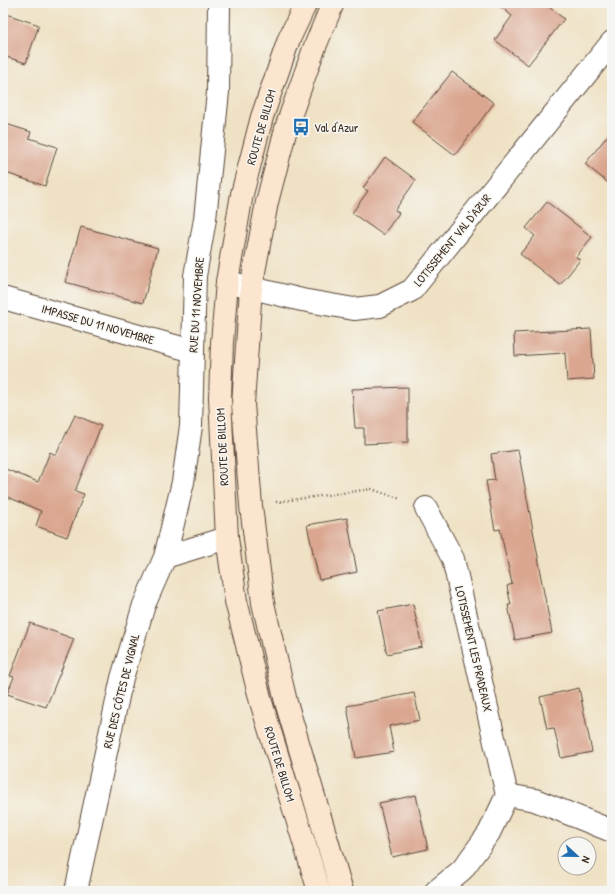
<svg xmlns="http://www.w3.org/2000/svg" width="615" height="894" font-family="'Patrick Hand',sans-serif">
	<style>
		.building { fill: #daa68f }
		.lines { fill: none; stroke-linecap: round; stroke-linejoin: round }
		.street-casing { stroke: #564537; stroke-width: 24 }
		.secondary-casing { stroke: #564537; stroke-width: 24 }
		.path { stroke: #564537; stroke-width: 2.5; stroke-dasharray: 1 3; stroke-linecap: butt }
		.street { stroke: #fff; stroke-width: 22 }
		.secondary { stroke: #fce5cf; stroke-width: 22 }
		.labels { text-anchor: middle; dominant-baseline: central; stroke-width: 3; stroke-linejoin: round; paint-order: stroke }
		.street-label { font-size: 12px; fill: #3b2a1e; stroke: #f6f6f2 }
		.poi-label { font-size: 12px; fill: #3b2a1e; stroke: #f6f6f2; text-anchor: start }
	</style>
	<rect width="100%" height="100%" fill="#f6f6f2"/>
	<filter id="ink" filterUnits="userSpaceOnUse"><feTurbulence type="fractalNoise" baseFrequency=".025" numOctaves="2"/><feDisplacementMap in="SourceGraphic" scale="8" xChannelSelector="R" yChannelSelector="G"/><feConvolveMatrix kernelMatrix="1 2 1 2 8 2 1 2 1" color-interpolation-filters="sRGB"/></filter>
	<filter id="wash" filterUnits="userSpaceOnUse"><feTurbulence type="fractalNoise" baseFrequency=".012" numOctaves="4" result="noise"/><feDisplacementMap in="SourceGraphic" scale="16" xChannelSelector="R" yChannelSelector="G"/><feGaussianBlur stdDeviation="0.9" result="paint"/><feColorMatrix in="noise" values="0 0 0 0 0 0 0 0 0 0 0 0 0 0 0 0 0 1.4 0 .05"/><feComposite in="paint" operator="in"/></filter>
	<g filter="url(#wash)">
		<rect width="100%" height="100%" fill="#efe1c3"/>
		<g id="blocks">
			<path class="building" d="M 496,3 L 544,3 L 564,19 L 528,65 L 495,40 L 512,16 Z
				M 3,13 L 39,25 L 26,63 L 3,56 Z
				M 452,72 L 494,103 L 455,155 L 412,122 Z
				M 3,123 L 31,132 L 29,138 L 57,147 L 45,186 L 3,172 Z
				M 612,130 L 612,186 L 585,164 Z
				M 385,157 L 416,180 L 395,210 L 399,213 L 383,235 L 352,213 L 368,191 L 363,188 Z
				M 547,202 L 592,237 L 576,257 L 580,260 L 560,285 L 520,254 L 535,236 L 526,228 Z
				M 81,227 L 158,248 L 143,303 L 65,282 Z
				M 591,329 L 594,379 L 567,381 L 565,353 L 515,356 L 514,333 Z
				M 408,387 L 408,442 L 364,444 L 364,428 L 355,428 L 352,389 Z
				M 75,415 L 101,426 L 75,491 L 84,494 L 67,537 L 36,526 L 41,511 L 3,495 L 3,468 L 38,482 L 50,452 L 56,455 Z
				M 518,450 L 541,573 L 540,573 L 552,633 L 515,640 L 508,605 L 511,605 L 507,586 L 512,584 L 500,529 L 495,530 L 486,481 L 495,480 L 491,454 Z
				M 347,518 L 357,572 L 319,580 L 307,525 Z
				M 413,604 L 422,647 L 387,654 L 378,611 Z
				M 30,623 L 74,639 L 46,707 L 7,694 L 14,677 L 10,676 Z
				M 579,688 L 592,752 L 561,758 L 554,728 L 547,729 L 540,697 Z
				M 414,693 L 420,720 L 389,726 L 394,752 L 356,758 L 347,706 Z
				M 416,795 L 428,849 L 392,857 L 379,803 Z"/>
		</g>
	</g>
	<g filter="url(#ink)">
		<use href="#blocks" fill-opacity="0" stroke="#564537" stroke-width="1"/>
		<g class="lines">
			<g class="street-casing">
				<path id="street" d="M 227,282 L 302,300 L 354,309 L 380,306 L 412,290 L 612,42
					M 3,298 L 193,351
					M 426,508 L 453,559 L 507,795
					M 165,557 L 183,482 L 191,426 L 195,276 L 205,219 L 218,92 L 219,3
					M 76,891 L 122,678 L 144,605 L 165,557 L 227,538
					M 436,891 L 462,870 L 489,833 L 507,795 L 535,800 L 612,831"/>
			</g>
			<g class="secondary-casing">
				<path id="secondary" d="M 306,3 L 289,39 L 262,117 L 242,194 L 227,282 L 222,343 L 220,398 L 227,538 L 236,601 L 261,702 L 319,891
					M 333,3 L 314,49 L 287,125 L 267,202 L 251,288 L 243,404 L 251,506 L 263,603 L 286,702 L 342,891"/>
			</g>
			<path class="path" d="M 276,502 L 371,489 L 401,499"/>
			<use href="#street" class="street"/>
			<use href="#secondary" class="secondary"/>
		</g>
	</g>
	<defs>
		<g id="bus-bare" transform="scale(1.38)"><path d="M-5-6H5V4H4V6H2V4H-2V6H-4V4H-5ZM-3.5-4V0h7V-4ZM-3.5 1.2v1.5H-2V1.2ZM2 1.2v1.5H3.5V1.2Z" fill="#1f6fb2" stroke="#f6f6f2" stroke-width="2.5" paint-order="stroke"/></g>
	</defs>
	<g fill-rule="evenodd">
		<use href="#bus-bare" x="301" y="127"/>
	</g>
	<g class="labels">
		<g class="street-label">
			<text transform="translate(261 127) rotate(-74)">ROUTE DE BILLOM</text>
			<text transform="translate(452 240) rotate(-51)">LOTISSEMENT VAL D'AZUR</text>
			<text transform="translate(196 305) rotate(-86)">RUE DU 11 NOVEMBRE</text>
			<text transform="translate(98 324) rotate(16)">IMPASSE DU 11 NOVEMBRE</text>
			<text transform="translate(222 447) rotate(-93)">ROUTE DE BILLOM</text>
			<text transform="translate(474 649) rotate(77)">LOTISSEMENT LES PRADEAUX</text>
			<text transform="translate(121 691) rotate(-76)">RUE DES CÔTES DE VIGNAL</text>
			<text transform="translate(280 764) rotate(73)">ROUTE DE BILLOM</text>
		</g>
		<g class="poi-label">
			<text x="314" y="127">Val d'Azur</text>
		</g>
	</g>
	<rect width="615" height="894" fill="none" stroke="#f6f6f2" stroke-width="16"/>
	<g transform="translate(577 856) rotate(112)"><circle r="19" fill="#f6f6f2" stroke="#aba49d"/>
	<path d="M0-3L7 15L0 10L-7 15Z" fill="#1f6fb2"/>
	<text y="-6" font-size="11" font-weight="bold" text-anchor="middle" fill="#3b2a1e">N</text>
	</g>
</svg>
